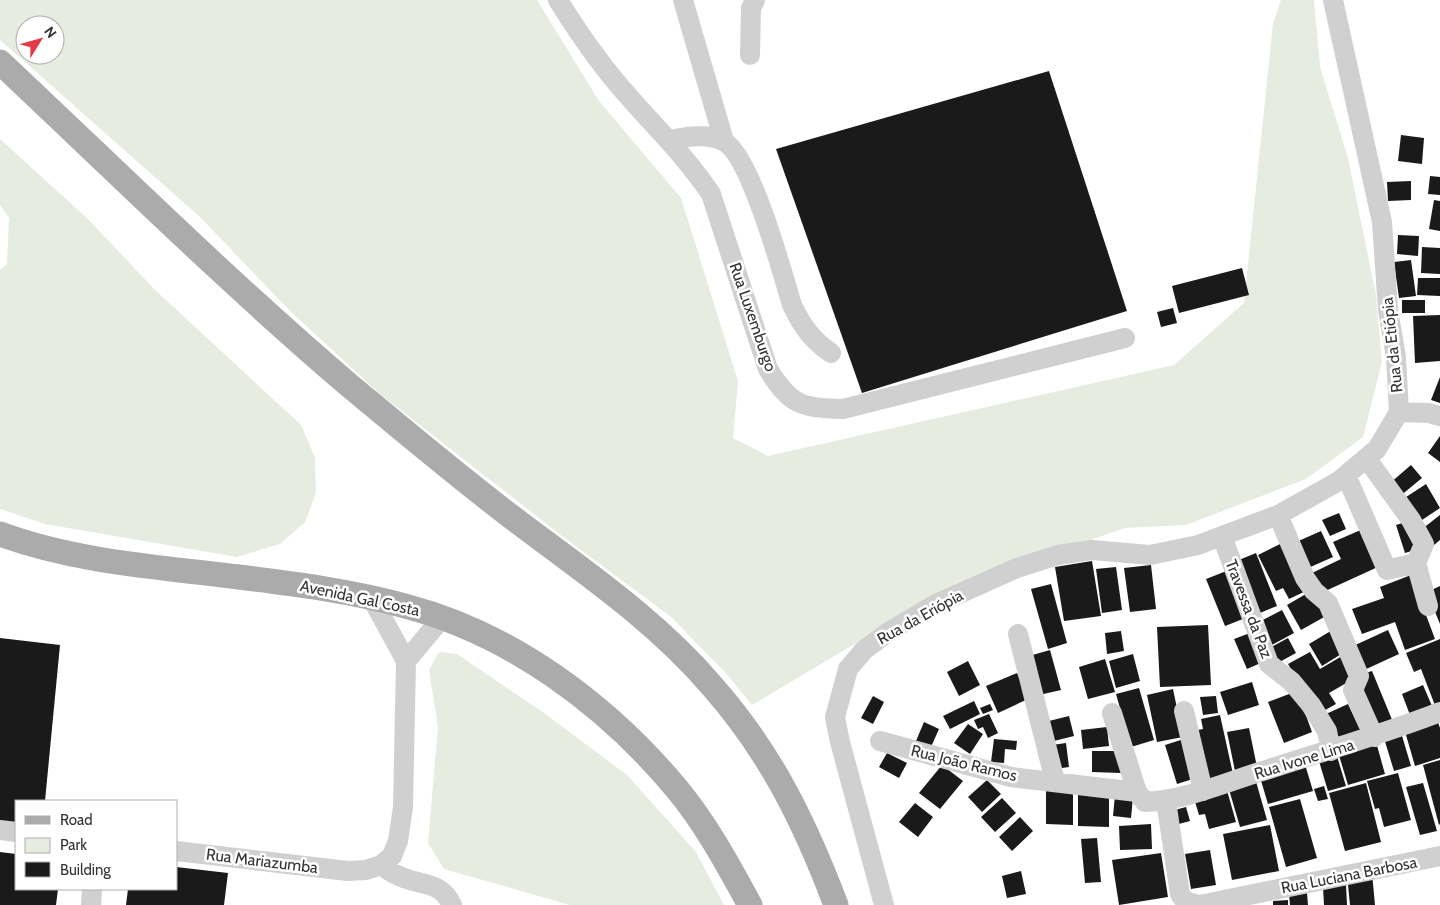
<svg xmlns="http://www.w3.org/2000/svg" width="1440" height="905" font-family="Cabin,sans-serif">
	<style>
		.green { fill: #e6ecdf; fill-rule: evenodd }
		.building { fill: #1a1a1a }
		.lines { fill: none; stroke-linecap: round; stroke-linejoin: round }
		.minor { stroke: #d0d0d0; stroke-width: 20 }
		.major { stroke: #ababab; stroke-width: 25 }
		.labels { text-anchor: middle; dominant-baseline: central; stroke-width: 5; stroke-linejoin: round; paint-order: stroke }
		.street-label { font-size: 16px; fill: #333; stroke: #fff }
	</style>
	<rect width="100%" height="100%" fill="#fff"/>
	<path class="green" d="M 0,0 L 537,0 L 599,101 L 681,198 L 738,381 L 733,438 L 768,456 L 1174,365 L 1244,303 L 1273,24 L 1281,0 L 1314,0 L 1320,67 L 1348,158 L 1376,295 L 1382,362 L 1363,437 L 1306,479 L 1186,525 L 1125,528 L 944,591 L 752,705 L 725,672 L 670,616 L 562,536 L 380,394 L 290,311 L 200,217 L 0,40 ZM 25,25 L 55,25 L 55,55 L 25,55 Z
		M 0,139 L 89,220 L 154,289 L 301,425 L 315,458 L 316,493 L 305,522 L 280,544 L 237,557 L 45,524 L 0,509 L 0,270 L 7,264 L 9,218 L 0,205 Z
		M 439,652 L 457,654 L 544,713 L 627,775 L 696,852 L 724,905 L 570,905 L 444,869 L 428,843 L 438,727 L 429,670 Z"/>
	<path class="building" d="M 1049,71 L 1127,311 L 862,393 L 776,149 Z
		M 1401,135 L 1424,138 L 1422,164 L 1398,161 Z
		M 1430,176 L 1440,177 L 1440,195 L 1428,194 Z
		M 1411,181 L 1411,200 L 1388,201 L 1387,182 Z
		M 1434,200 L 1440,201 L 1440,231 L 1429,229 Z
		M 1398,235 L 1419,236 L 1418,256 L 1397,254 Z
		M 1422,247 L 1440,248 L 1440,274 L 1421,273 Z
		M 1411,260 L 1416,296 L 1399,298 L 1394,262 Z
		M 1242,268 L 1249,295 L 1179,313 L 1172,286 Z
		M 1418,278 L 1440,278 L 1440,296 L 1417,295 Z
		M 1402,300 L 1425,300 L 1425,313 L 1402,313 Z
		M 1173,308 L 1177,323 L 1161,327 L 1157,312 Z
		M 1440,315 L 1440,361 L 1415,363 L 1413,316 Z
		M 1440,377 L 1440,403 L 1431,400 Z
		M 1440,436 L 1440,462 L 1428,453 Z
		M 1411,465 L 1422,478 L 1399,497 L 1389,484 Z
		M 1426,484 L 1440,508 L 1416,524 L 1400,501 Z
		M 1339,513 L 1346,529 L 1330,536 L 1322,520 Z
		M 1440,515 L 1440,540 L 1434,545 L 1422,529 Z
		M 1409,521 L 1418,549 L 1405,553 L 1396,525 Z
		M 1363,529 L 1380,566 L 1321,593 L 1312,573 L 1341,559 L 1333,542 Z
		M 1321,531 L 1333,557 L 1306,569 L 1294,543 Z
		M 1284,542 L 1308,590 L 1289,599 L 1283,588 L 1276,591 L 1258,555 Z
		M 1256,553 L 1277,606 L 1255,615 L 1234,562 Z
		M 1092,561 L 1101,616 L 1064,621 L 1055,567 Z
		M 1151,565 L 1156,609 L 1130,612 L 1124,568 Z
		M 1116,567 L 1122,610 L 1102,613 L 1096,569 Z
		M 1229,570 L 1248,617 L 1225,626 L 1206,579 Z
		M 1411,575 L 1435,639 L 1405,650 L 1395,622 L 1362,634 L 1352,609 L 1384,598 L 1380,587 Z
		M 1051,584 L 1067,643 L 1048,649 L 1031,589 Z
		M 1440,586 L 1440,624 L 1427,592 Z
		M 1311,591 L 1326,616 L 1301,630 L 1287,605 Z
		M 1282,610 L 1294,633 L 1268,647 L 1255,624 Z
		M 1208,625 L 1211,685 L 1160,687 L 1157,627 Z
		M 1334,629 L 1346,651 L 1322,666 L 1309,644 Z
		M 1388,630 L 1399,654 L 1362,671 L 1351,647 Z
		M 1121,631 L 1124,651 L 1107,654 L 1105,633 Z
		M 1250,633 L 1263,662 L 1247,669 L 1234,639 Z
		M 0,638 L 60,645 L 45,801 L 16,801 L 16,828 L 0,826 Z
		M 1288,638 L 1296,653 L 1274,665 L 1266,650 Z
		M 1440,639 L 1440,707 L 1436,708 L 1421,669 L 1414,672 L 1406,653 Z
		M 1050,650 L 1061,690 L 1039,695 L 1029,656 Z
		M 1310,652 L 1320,669 L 1342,656 L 1355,678 L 1329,693 L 1336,704 L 1318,714 L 1288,664 Z
		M 1133,654 L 1140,681 L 1116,688 L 1109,661 Z
		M 1105,659 L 1115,692 L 1088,699 L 1079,667 Z
		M 968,661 L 980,685 L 959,696 L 947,672 Z
		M 1372,671 L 1393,722 L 1374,730 L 1356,685 L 1362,674 Z
		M 1017,673 L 1028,699 L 998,713 L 986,686 Z
		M 1252,682 L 1259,705 L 1228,715 L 1220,692 Z
		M 1423,685 L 1432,706 L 1410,715 L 1402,694 Z
		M 1139,688 L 1154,740 L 1131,747 L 1116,694 Z
		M 1173,689 L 1183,737 L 1157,742 L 1147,695 Z
		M 1297,691 L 1312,732 L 1284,743 L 1268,702 Z
		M 873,696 L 884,702 L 873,724 L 861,718 Z
		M 1216,696 L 1218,713 L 1203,715 L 1200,697 Z
		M 974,701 L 980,714 L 950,729 L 943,716 Z
		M 990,704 L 993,710 L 983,714 L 980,708 Z
		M 1348,704 L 1362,734 L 1340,744 L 1326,714 Z
		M 989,714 L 998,733 L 988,738 L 983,727 L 978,729 L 974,720 Z
		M 1220,715 L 1233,774 L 1203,780 L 1192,731 L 1203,729 L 1201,719 Z
		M 1069,716 L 1074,736 L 1050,742 L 1045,722 Z
		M 1437,719 L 1440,728 L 1440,758 L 1415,766 L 1404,728 Z
		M 924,722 L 939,729 L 931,747 L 916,741 Z
		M 968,724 L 983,734 L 970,754 L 954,743 Z
		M 1107,727 L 1109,746 L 1083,749 L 1081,730 Z
		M 1249,728 L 1257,767 L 1235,771 L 1227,732 Z
		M 1400,729 L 1411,766 L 1394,771 L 1383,735 Z
		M 1187,738 L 1199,777 L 1177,784 L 1165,745 Z
		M 994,739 L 1017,741 L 1016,750 L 1005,749 L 1004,763 L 991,762 Z
		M 1376,742 L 1385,774 L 1348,785 L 1338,752 Z
		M 1066,743 L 1069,767 L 1055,769 L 1052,745 Z
		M 1092,751 L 1121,751 L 1121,773 L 1092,772 Z
		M 887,753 L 907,763 L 899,778 L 879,767 Z
		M 1336,753 L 1346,786 L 1328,791 L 1318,758 Z
		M 1440,760 L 1440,824 L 1439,825 L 1423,765 Z
		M 1304,761 L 1313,791 L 1268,804 L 1259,774 Z
		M 942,765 L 963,781 L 940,809 L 919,793 Z
		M 1398,773 L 1411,820 L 1384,827 L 1379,808 L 1375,809 L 1367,781 Z
		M 1255,778 L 1267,820 L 1240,827 L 1228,786 Z
		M 987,780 L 1001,794 L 982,812 L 968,797 Z
		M 1366,783 L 1381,842 L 1345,851 L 1329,793 Z
		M 1423,783 L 1437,831 L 1420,835 L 1406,787 Z
		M 1046,784 L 1073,784 L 1073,825 L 1046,824 Z
		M 1324,786 L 1328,799 L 1318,801 L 1314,789 Z
		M 1226,787 L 1236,822 L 1209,829 L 1205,814 L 1199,815 L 1193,795 Z
		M 1078,792 L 1109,792 L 1109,827 L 1078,826 Z
		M 1115,795 L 1133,797 L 1131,818 L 1113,816 Z
		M 1002,798 L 1016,813 L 995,832 L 981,817 Z
		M 1300,799 L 1317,858 L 1286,867 L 1269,807 Z
		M 915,803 L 933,817 L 918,837 L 899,822 Z
		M 1186,807 L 1190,821 L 1175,825 L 1171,811 Z
		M 1020,817 L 1033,831 L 1012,851 L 999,837 Z
		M 1151,824 L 1152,849 L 1120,850 L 1119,826 Z
		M 1270,825 L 1279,871 L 1232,880 L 1223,834 Z
		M 1097,838 L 1101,882 L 1085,883 L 1081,839 Z
		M 1210,850 L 1216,885 L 1191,889 L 1185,854 Z
		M 0,852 L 16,854 L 16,889 L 58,889 L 56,905 L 0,905 Z
		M 1161,853 L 1168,897 L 1119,905 L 1112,860 Z
		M 176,867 L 228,873 L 224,905 L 126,905 L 128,889 L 176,889 Z
		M 1021,871 L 1026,894 L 1007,898 L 1002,876 Z
		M 1372,873 L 1375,905 L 1350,905 L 1347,875 Z
		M 1346,885 L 1347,905 L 1324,905 L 1323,887 Z
		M 1307,893 L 1308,905 L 1290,905 L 1289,894 Z
		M 1288,900 L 1288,905 L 1273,905 L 1273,901 Z"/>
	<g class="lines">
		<path class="minor" d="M 558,0 C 579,34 602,67 629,97 C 657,129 687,158 711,194 L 768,369 C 790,405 801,408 843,409 L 1125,338
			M 683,0 L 724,141
			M 750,55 L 751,8 L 755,0
			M 670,140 C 686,137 706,133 723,141 C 750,153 783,275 792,305 C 802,326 812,340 831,353
			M 1399,412 L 1429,413 L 1440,416
			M 1367,459 L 1411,520 L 1424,544 L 1416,563 L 1428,606
			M 1346,475 L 1387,570 L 1416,563
			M 1278,515 L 1305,578 L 1314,591 L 1328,603 L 1359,676 L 1353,690 L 1374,737
			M 1222,536 L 1269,664 L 1292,682 L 1311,705 L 1327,731 L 1331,751
			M 1018,634 L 1055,781
			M 406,661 L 442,618
			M 1184,711 L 1203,791
			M 1112,713 L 1137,792 L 1145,802 C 1187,800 1226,782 1266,770 C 1325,751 1383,734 1440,712
			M 880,741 L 1011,777 L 1137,792
			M 1166,801 L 1180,894 C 1185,903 1191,903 1200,905 L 1440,856
			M 0,830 L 16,832
			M 176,851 L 348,871 L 366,870 L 381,865 L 392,856 L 398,841 L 403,807 L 406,661 L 371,597
			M 381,865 C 390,872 399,877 410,880 C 428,885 443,885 452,905
			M 91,905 L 92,889
			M 884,905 L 840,742 L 835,717 L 848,669 L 864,650 L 890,631 L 934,605 L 1017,568 L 1058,555 L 1092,550 L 1150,555 L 1198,545 L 1278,515 L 1339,481 L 1377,449 L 1399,412 L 1396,357 L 1388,310 L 1382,222 L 1333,0"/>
		<path class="major" d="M 0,62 C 116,171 229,283 350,386 C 403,430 455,474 509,515 C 580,569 654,618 712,686 C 771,753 805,823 836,905
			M 0,534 C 76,562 159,567 239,577 C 295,584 351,591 405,606 C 512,634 607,705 677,789 C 706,824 728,865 750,905"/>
	</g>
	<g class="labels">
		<g class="street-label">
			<text transform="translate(753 317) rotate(71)">Rua Luxemburgo</text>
			<text transform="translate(1392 345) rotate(-96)">Rua da Etiópia</text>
			<text transform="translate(360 598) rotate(12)">Avenida Gal Costa</text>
			<text transform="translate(1249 609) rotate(69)">Travessa da Paz</text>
			<text transform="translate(920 617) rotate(-29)">Rua da Eriópia</text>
			<text transform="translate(1304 759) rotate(-17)">Rua Ivone Lima</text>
			<text transform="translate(964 763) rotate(14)">Rua João Ramos</text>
			<text transform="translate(262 861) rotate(7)">Rua Mariazumba</text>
			<text transform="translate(1349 875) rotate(-11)">Rua Luciana Barbosa</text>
		</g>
	</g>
	<rect x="15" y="800" width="162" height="90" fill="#ffffff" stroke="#adadad"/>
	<rect x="25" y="816" width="25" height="8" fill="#ababab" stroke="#adadad"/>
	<text x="60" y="825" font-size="15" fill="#333333">Road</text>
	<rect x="25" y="838" width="25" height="15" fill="#e6ecdf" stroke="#adadad"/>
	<text x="60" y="850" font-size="15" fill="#333333">Park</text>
	<rect x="25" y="862" width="25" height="15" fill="#1a1a1a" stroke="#adadad"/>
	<text x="60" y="875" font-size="15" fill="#333333">Building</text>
	<g transform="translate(40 40) rotate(53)"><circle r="24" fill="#ffffff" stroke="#adadad"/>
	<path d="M0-4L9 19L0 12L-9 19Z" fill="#e63946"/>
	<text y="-8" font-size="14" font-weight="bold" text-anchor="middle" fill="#333333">N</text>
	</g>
</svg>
